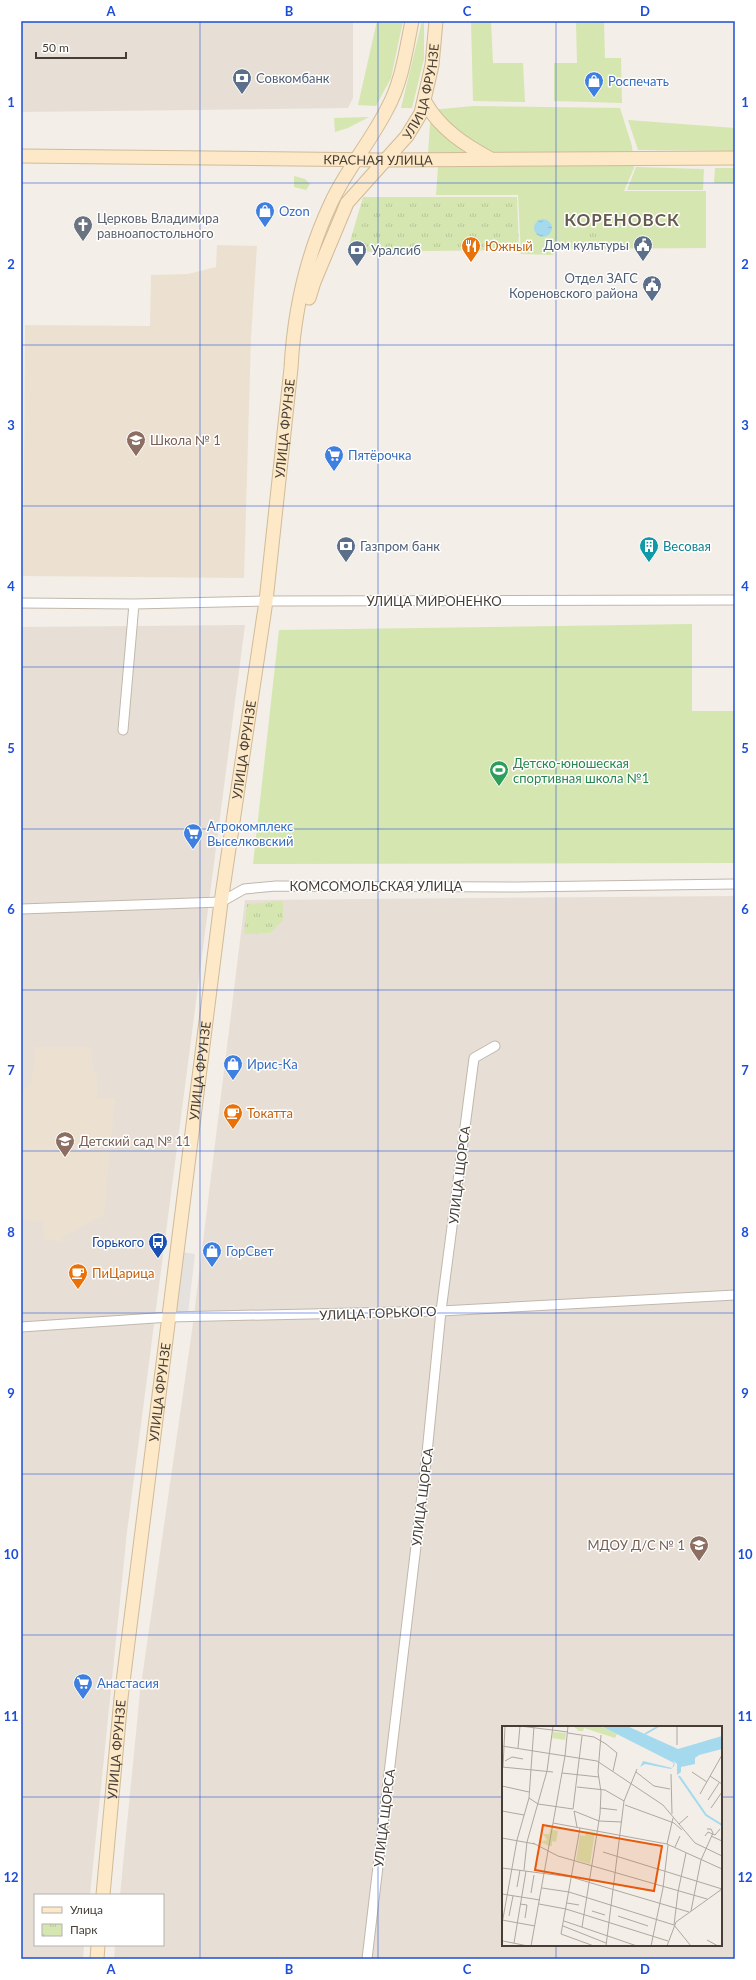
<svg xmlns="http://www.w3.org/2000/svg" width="756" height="1980" font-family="Lato,sans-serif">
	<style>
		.residential { fill: #e7dfd5; fill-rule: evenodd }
		.education { fill: #ece1d1 }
		.green { fill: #d5e6b1 }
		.park { fill: url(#park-tufts) }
		.parking { fill: #e4e1df }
		.water { fill: url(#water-ripples) }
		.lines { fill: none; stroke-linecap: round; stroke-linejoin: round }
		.street-casing { stroke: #c1b7ad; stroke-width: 11 }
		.secondary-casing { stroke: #d1bb98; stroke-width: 15 }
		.street { stroke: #fff; stroke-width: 9 }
		.secondary { stroke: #fde9c7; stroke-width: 13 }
		.grid { fill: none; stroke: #1d4ed8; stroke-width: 1; stroke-opacity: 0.55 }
		.labels { text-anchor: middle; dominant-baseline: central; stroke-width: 3; stroke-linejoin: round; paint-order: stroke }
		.service-label { font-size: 13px; fill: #4e5e75; stroke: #fff; text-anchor: start }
		.shop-label { font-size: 13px; fill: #366cbe; stroke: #fff; text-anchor: start }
		.street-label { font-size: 13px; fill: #463e36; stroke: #fff }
		.worship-label { font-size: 13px; fill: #5b616d; stroke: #fff; text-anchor: start }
		.food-label { font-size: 13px; fill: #c56008; stroke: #fff; text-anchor: start }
		.education-label { font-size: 13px; fill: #785e54; stroke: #fff; text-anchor: start }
		.culture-label { font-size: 13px; fill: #0d838f; stroke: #fff; text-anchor: start }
		.leisure-label { font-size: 13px; fill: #27864d; stroke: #fff; text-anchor: start }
		.transit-label { font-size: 13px; fill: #164399; stroke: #fff; text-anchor: end }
		.district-label { font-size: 17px; font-weight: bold; letter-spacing: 1px; fill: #685a4e; stroke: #fff }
		.inset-river { fill: none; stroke: #a5daee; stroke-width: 2 }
		.inset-road { fill: none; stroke: #aea8a0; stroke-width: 1 }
		.view { fill: #e8590c; fill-opacity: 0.15; stroke: #e8590c; stroke-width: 2 }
		.inset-edge { fill: none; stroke: #463e36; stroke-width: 2 }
		.neatline { fill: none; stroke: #1d4ed8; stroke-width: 1.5 }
		.grid-label { font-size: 13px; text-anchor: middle; font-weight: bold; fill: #1d4ed8 }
	</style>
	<defs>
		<pattern id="park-tufts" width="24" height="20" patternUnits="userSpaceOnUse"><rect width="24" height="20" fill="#d5e6b1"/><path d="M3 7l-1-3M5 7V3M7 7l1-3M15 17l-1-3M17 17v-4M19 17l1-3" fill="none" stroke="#b8c699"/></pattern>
		<pattern id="water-ripples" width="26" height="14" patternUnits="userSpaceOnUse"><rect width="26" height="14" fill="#a5daee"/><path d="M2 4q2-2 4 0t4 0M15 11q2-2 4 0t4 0" fill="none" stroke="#8fbccd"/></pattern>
	</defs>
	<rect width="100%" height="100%" fill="#f3eee7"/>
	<path class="residential" d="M 21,21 L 353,21 L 353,98 L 348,108 L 21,112 Z
		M 245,625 L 127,1532 L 90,1895 L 35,1895 L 35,1945 L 84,1945 L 83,1959 L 21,1959 L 21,627 Z
		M 735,896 L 735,1959 L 114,1959 L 115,1945 L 163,1945 L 163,1895 L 120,1895 L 140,1692 L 192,1331 L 245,900 ZM 503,1727 L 721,1727 L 721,1945 L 503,1945 Z"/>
	<path class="education" d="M 217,245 L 257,246 L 251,338 L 244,578 L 23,576 L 25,325 L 150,326 L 151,275 L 188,274 L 216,267 Z
		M 35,1047 L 91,1047 L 93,1070 L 97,1074 L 97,1098 L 115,1098 L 104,1215 L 63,1236 L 62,1242 L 44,1239 L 43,1221 L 21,1220 L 21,1094 L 32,1082 Z"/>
	<path class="green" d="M 377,21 L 403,21 L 391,78 L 376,106 L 358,105 Z
		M 422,21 L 424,21 L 424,59 L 412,108 L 401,108 Z
		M 471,21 L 491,21 L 493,63 L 523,63 L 525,102 L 473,101 Z
		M 604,22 L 605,58 L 621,58 L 622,103 L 554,101 L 554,63 L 577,63 L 576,23 Z
		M 473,106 L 620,108 L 632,146 L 634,168 L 624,191 L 706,191 L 706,248 L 558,249 L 553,255 L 521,254 L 518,195 L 436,195 L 439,154 L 428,154 L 431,110 Z
		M 369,117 L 348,128 L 335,132 L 334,118 Z
		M 628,120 L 735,128 L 735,151 L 638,150 Z
		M 636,167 L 704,169 L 703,190 L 627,190 Z
		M 715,168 L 735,168 L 735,183 L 714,183 Z
		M 294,176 L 305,179 L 310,184 L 306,190 L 294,187 Z
		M 692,624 L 692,711 L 735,711 L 735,863 L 253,864 L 279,630 Z"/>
	<path class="park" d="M 363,197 L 517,197 L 519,250 L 347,252 Z
		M 605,230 L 605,248 L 583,248 L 583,231 Z
		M 283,901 L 283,920 L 270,933 L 244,934 L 247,904 Z"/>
	<path class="parking" d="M 181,1252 L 195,1254 L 188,1314 L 173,1312 Z"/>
	<path class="water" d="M534 228a9 9 0 1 1 18 0a9 9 0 1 1-18 0Z"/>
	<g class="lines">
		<g class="street-casing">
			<path id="street" d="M 21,603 L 134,604 L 266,601 L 735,600
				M 123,730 L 134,604
				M 21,909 L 221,902 L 244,889 L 276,886 L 518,887 L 735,884
				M 21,1327 L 170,1317 L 441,1311 L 735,1295
				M 367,1959 L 427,1453 L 441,1311 L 474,1058 L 495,1046"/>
		</g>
		<g class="secondary-casing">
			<g id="secondary">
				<path d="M 425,102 C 440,129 465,145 491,159"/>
				<path id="s1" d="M 21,156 L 384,160 L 735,158"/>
				<path id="s2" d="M 309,298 L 314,282 L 347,203 L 407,136 L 421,113 L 432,65 L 436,21"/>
				<path id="s3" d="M 103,1895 L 121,1698 L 221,902 L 266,601 L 291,368 C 294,312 307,254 331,203 C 346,170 371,141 387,109 C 402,82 406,50 412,21"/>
				<path d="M 97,1959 L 98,1945"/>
			</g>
		</g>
		<use href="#street" class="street"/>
		<use href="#secondary" class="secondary"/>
	</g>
	<path class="grid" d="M 200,21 L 200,1959M 378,21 L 378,1959M 556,21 L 556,1727M 21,183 L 735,183M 21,345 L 735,345M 21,506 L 735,506M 21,667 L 735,667M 21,829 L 735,829M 21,990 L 735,990M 21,1151 L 735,1151M 21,1313 L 735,1313M 21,1474 L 735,1474M 21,1635 L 735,1635M 21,1797 L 503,1797M 721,1797 L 735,1797M 556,1945 L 556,1959"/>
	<defs>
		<g id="bank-pin" transform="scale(1)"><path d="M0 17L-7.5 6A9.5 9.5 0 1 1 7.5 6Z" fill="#5c6f8a" stroke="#fff"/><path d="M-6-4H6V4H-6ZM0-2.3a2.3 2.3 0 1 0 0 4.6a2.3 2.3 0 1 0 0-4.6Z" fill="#fff"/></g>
		<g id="shop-pin" transform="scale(1)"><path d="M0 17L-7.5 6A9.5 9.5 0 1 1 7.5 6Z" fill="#3f7fe0" stroke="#fff"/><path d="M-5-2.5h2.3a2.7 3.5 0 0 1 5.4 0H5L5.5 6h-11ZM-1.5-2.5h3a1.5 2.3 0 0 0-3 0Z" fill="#fff"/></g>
		<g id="church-pin" transform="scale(1)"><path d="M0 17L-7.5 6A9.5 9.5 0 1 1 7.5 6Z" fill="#6b7280" stroke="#fff"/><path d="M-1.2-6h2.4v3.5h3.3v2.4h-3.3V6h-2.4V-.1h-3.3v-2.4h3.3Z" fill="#fff"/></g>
		<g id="civic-pin" transform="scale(1)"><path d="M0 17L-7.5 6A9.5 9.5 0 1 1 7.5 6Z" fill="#5c6f8a" stroke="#fff"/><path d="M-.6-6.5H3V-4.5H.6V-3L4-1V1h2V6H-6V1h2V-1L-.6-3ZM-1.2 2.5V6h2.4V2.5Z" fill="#fff"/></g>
		<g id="restaurant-pin" transform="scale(1)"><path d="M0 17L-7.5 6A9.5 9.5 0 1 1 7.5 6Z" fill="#e8710a" stroke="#fff"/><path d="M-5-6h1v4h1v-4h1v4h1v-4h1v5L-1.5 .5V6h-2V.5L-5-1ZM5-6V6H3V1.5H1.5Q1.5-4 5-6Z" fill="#fff"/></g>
		<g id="school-pin" transform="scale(1)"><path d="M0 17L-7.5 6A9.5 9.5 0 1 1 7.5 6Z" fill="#8d6e63" stroke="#fff"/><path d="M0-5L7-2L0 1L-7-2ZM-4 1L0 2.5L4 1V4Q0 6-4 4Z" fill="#fff"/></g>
		<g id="supermarket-pin" transform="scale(1)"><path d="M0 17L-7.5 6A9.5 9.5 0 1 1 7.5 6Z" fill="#3f7fe0" stroke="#fff"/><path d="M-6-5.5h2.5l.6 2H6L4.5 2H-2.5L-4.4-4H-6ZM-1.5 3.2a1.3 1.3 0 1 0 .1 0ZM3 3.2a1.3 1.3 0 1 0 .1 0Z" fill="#fff"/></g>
		<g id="building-pin" transform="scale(1)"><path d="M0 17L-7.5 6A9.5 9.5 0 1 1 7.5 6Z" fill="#0f9aa8" stroke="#fff"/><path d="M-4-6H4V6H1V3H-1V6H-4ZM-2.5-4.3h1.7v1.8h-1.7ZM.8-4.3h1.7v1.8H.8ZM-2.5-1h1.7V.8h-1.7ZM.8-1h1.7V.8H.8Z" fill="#fff"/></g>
		<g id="stadium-pin" transform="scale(1)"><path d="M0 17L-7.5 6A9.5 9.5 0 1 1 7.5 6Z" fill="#2e9e5b" stroke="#fff"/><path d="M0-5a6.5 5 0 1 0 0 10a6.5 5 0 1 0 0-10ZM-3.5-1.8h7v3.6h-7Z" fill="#fff"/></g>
		<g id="cafe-pin" transform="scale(1)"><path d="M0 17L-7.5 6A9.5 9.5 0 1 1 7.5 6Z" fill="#e8710a" stroke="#fff"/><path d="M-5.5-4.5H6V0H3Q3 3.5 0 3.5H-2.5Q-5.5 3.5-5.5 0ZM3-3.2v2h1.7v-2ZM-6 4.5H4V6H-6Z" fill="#fff"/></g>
		<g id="bus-pin" transform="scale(1)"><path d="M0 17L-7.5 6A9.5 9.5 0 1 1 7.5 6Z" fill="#1a4fb4" stroke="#fff"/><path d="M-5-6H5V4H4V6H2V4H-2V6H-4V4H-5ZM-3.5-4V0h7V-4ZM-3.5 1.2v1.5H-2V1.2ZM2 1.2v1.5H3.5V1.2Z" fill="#fff"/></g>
	</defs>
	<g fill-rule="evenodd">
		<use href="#bank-pin" x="242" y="78"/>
		<use href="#shop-pin" x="594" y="81"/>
		<use href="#shop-pin" x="265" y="211"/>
		<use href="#church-pin" x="83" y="225"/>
		<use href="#civic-pin" x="643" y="245"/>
		<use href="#restaurant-pin" x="471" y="246"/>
		<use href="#bank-pin" x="357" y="250"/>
		<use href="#civic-pin" x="652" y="285"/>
		<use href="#school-pin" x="136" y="440"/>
		<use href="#supermarket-pin" x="334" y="455"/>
		<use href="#bank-pin" x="346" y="546"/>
		<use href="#building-pin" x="649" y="546"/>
		<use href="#stadium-pin" x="499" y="770"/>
		<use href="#supermarket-pin" x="193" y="833"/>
		<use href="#shop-pin" x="233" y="1064"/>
		<use href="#cafe-pin" x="233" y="1113"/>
		<use href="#school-pin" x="65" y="1141"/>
		<use href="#bus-pin" x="158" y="1242"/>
		<use href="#shop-pin" x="212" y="1251"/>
		<use href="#cafe-pin" x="78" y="1273"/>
		<use href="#school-pin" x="699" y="1545"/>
		<use href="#supermarket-pin" x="83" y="1683"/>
	</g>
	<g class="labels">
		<g class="service-label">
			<text x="256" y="78">Совкомбанк</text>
			<text x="629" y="245" text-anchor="end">Дом культуры</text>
			<text x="371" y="250">Уралсиб</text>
			<text x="638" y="278" text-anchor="end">Отдел ЗАГС<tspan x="638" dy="15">Кореновского района</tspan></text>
			<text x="360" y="546">Газпром банк</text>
		</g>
		<g class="shop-label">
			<text x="608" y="81">Роспечать</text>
			<text x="279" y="211">Ozon</text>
			<text x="348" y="455">Пятёрочка</text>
			<text x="207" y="826">Агрокомплекс<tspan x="207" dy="15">Выселковский</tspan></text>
			<text x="247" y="1064">Ирис-Ка</text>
			<text x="226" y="1251">ГорСвет</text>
			<text x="97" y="1683">Анастасия</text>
		</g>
		<g class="street-label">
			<text stroke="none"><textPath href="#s2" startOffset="240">УЛИЦА ФРУНЗЕ</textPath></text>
			<text stroke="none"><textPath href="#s1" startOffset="357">КРАСНАЯ УЛИЦА</textPath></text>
			<text stroke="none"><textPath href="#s3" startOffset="1478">УЛИЦА ФРУНЗЕ</textPath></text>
			<text x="434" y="601">УЛИЦА МИРОНЕНКО</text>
			<text stroke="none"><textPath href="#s3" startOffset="1154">УЛИЦА ФРУНЗЕ</textPath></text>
			<text x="376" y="886">КОМСОМОЛЬСКАЯ УЛИЦА</text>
			<text stroke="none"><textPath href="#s3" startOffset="830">УЛИЦА ФРУНЗЕ</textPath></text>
			<text transform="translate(459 1175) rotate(-83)">УЛИЦА ЩОРСА</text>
			<text transform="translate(378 1313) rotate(-2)">УЛИЦА ГОРЬКОГО</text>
			<text stroke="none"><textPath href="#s3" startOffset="506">УЛИЦА ФРУНЗЕ</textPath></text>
			<text transform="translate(422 1497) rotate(-83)">УЛИЦА ЩОРСА</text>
			<text stroke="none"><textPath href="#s3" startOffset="146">УЛИЦА ФРУНЗЕ</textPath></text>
			<text transform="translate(384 1818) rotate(-83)">УЛИЦА ЩОРСА</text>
		</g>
		<g class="worship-label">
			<text x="97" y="218">Церковь Владимира<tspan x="97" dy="15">равноапостольного</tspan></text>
		</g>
		<g class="food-label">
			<text x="485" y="246">Южный</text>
			<text x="247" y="1113">Токатта</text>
			<text x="92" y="1273">ПиЦарица</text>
		</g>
		<g class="education-label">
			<text x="150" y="440">Школа № 1</text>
			<text x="79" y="1141">Детский сад № 11</text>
			<text x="685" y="1545" text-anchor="end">МДОУ Д/С № 1</text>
		</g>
		<g class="culture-label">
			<text x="663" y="546">Весовая</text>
		</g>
		<g class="leisure-label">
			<text x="513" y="763">Детско-юношеская<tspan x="513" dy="15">спортивная школа №1</tspan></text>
		</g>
		<g class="transit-label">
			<text x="144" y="1242">Горького</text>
		</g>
		<g class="district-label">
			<text x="622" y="219">КОРЕНОВСК</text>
		</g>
	</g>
	<g transform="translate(502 1726)">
		<rect width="220" height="220" fill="#f3eee7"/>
		<path d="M 50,98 L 51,104 L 56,105 L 54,116 L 50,115 L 50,120 L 47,120 L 39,116 L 45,114 L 41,108 L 47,108 ZM 84,105 L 93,106 L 88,138 L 74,134 L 78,109 L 83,110 Z" fill="#d5e6b1"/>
		<path d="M 71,0 L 98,0 L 115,8 L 113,12 L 82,2 L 81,5 L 77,5 ZM 51,6 L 64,7 L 63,14 L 50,12 Z" fill="#d5e6b1"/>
		<path d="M 99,0 L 125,0 L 176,23 L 220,10 L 220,23 L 197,29 L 193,32 L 193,38 L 179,41 L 179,46 L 175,49 L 175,38 L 171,34 L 173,37 L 172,40 L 169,43 L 143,38 L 138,41 L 141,35 L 170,42 L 172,37 Z" fill="#a5daee"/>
		<path class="inset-river" d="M 143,8 L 157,0M 177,50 L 204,89 L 220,99"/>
		<path class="inset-road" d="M 18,0 L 66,6M 66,7 L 92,11 L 104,18 L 115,27 L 111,45M 175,19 L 175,0M 0,20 L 95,35 L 161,79 L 193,117 L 220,130M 16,22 L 18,0M 63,30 L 66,0M 3,35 L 10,31 L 21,33M 0,41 L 51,46M 1,41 L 3,0M 134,46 L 152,60 L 168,63M 190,46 L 205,56M 60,47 L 97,51M 169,48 L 170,88M 208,50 L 220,58M 0,60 L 27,66M 75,61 L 103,64 L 122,75M 198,68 L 220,29M 27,72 L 36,78 L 71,83M 206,74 L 217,57M 123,79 L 172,97 L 180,104M 98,82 L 115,84M 209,82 L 220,66M 71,83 L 80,10M 0,85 L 22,89M 72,85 L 97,95 L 120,96M 72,85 L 75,101M 51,97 L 165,118 L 220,143M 177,98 L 186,90M 78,102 L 59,208 L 92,220M 203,110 L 206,106 L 213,109 L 218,103M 209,110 L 220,115M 0,112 L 33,118M 31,117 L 56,130 L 205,173M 165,118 L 171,92M 173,121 L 178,110M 101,126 L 220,163M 0,142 L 69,151 L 187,186M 22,144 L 25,116 L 45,45 L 51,0M 15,161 L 18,144M 40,162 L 67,166 L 172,199 L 176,166 L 184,127M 29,167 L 32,149M 0,168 L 38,174M 65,177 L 77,179M 18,178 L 25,179 L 23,192M 37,178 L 64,183 L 166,215M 90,185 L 103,189M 189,185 L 199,134 L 211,107 L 209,103 L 205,103M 7,190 L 11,170M 116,190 L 146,200M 0,194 L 33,200M 62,195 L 135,220M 0,198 L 15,114 L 27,72 L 32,0M 172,199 L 189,220M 61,200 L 104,217M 80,201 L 98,88 L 99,66 L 96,46 L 99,9M 205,214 L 216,220M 1,215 L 26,220M 12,217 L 24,145M 29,220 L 63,30M 104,220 L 122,75 L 135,43M 149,220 L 161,162 L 166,119M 165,220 L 174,196 L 220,163"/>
		<path class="view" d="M 41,99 L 160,120 L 152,165 L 33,144 Z"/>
		<rect width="220" height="220" class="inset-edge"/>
	</g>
	<rect width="756" height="1980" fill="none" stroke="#ffffff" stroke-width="44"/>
	<rect x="34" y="1894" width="130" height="52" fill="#ffffff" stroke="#b5b2af"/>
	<rect x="42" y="1907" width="20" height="6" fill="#fde9c7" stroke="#b5b2af"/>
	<text x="70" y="1914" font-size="12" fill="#463e36">Улица</text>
	<rect x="42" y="1924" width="20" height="12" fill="url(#park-tufts)" stroke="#b5b2af"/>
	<text x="70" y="1934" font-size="12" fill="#463e36">Парк</text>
	<path d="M36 52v6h90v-6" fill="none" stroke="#463e36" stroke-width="2"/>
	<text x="42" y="52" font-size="12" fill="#463e36" stroke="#ffffff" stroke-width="3" paint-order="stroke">50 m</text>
	<rect x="22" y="22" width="712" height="1936" class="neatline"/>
	<g class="grid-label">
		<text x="111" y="16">A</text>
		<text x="289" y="16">B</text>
		<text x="467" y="16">C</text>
		<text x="645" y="16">D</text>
		<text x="11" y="107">1</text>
		<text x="745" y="107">1</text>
		<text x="11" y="269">2</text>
		<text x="745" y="269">2</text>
		<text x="11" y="430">3</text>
		<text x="745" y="430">3</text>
		<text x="11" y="591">4</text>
		<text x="745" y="591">4</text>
		<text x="11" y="753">5</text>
		<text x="745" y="753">5</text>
		<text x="11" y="914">6</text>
		<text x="745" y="914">6</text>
		<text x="11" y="1075">7</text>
		<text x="745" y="1075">7</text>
		<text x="11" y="1237">8</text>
		<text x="745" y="1237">8</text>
		<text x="11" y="1398">9</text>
		<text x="745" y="1398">9</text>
		<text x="11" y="1559">10</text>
		<text x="745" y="1559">10</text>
		<text x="11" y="1721">11</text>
		<text x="745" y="1721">11</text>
		<text x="11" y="1882">12</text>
		<text x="745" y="1882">12</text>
		<text x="111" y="1974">A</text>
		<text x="289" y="1974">B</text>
		<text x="467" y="1974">C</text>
		<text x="645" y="1974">D</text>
	</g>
</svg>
